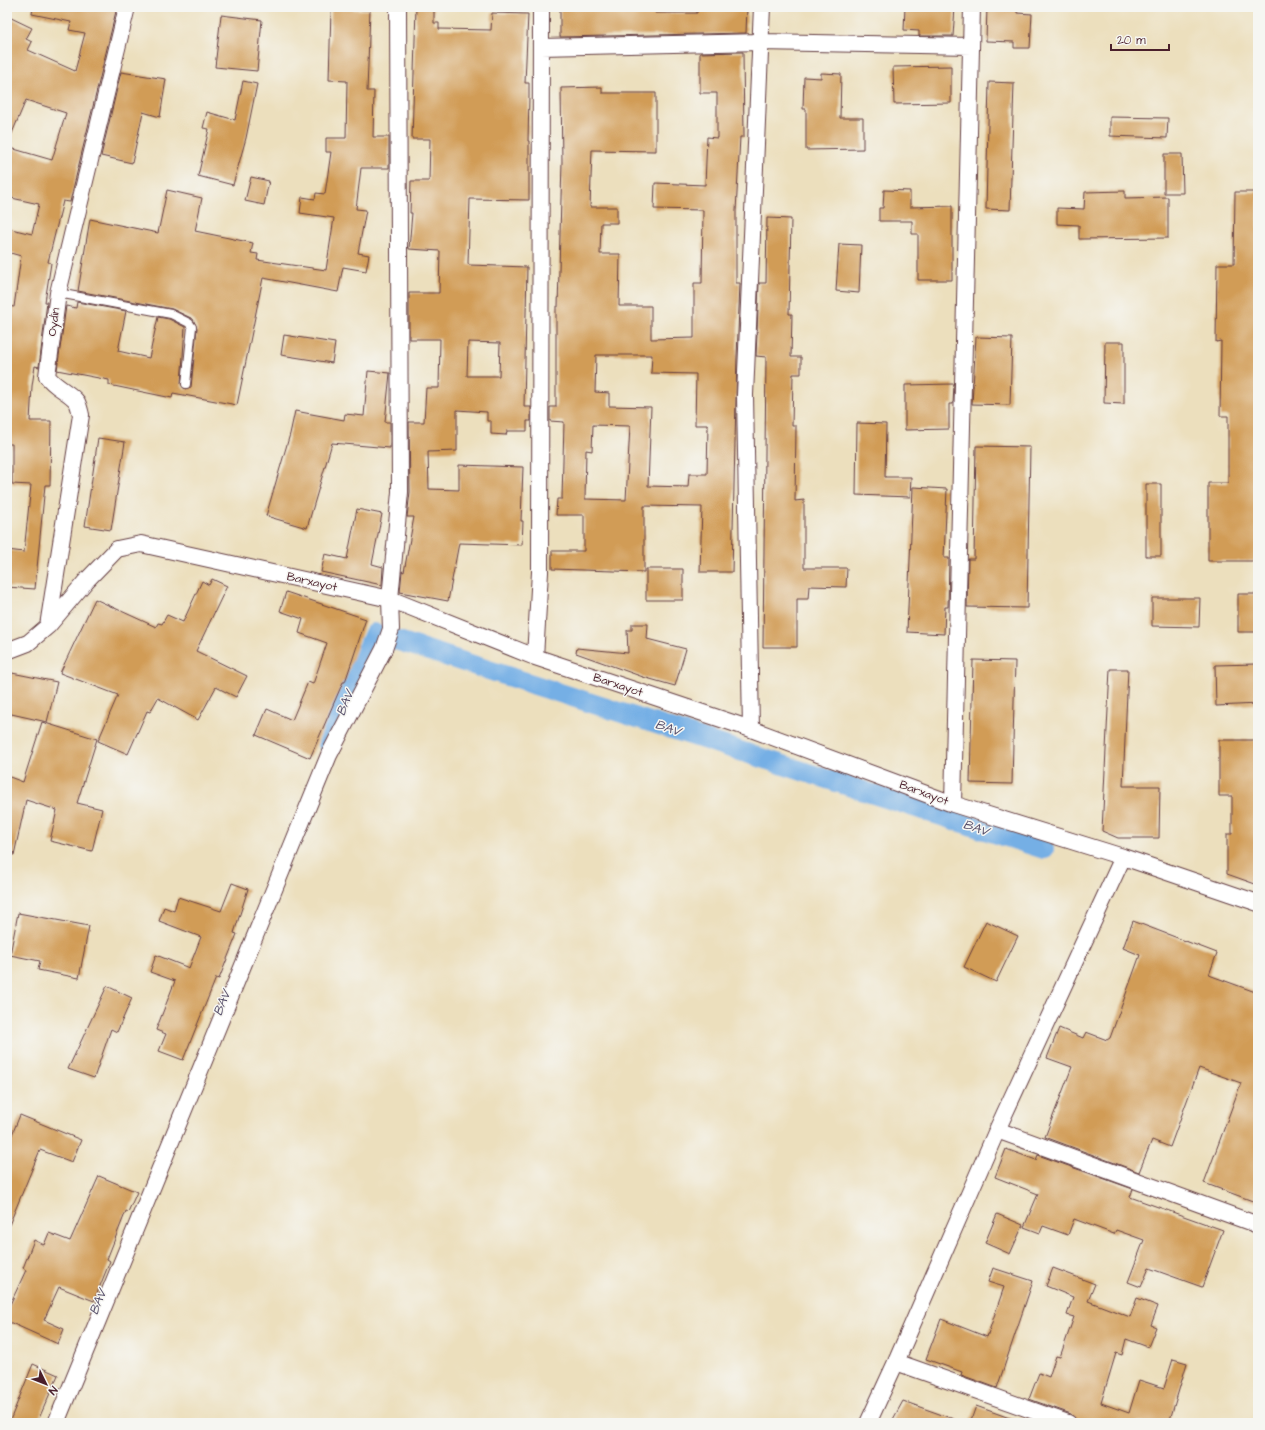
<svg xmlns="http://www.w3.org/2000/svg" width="1265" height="1430" font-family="'Architects Daughter',sans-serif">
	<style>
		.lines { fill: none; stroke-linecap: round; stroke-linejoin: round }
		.canal { stroke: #75afe5; stroke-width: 20 }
		.building { fill: #d19c56; fill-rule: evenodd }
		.service-casing { stroke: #623c41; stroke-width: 10 }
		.minor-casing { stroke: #623c41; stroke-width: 18 }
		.service { stroke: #fff; stroke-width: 8 }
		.minor { stroke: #fff; stroke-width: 16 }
		.labels { text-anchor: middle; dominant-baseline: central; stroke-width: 3; stroke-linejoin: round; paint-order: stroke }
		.street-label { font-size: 12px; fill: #4a1f2b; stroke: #f6f6f2 }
		.water-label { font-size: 13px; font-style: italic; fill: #59516c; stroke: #f6f6f2 }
	</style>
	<rect width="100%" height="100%" fill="#f6f6f2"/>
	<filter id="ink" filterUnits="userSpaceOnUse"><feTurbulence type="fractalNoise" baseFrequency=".025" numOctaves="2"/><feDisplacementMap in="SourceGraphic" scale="8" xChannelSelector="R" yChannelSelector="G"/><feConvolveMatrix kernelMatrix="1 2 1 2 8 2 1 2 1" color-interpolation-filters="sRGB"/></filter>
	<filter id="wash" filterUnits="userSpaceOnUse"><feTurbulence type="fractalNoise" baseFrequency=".012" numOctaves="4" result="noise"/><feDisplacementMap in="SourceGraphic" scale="16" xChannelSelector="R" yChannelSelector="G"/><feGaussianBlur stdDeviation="0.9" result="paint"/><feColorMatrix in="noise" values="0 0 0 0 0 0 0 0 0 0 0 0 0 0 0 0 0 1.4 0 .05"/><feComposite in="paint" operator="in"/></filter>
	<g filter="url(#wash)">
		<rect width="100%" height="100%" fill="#ecdfbd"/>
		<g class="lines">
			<path class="canal" d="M 328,744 L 374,633 L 1044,849"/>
		</g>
		<g id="blocks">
			<path class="building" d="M 33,7 L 117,7 L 73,189 L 70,202 L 63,201 L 48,262 L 51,263 L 45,302 L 47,302 L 39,367 L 35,366 L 32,386 L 30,421 L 51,421 L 50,485 L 45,485 L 35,589 L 7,587 L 7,550 L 24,552 L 31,485 L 12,484 L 12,444 L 7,444 L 7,306 L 14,307 L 21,256 L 7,252 L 7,228 L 32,234 L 39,204 L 7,197 L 7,147 L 52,160 L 66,113 L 26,100 L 7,145 L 7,16 L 32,28 L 26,39 L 32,42 L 28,50 L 75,71 L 85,33 L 69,30 L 71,22 L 32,14 Z
				M 416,7 L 434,7 L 434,23 L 439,23 L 439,29 L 491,30 L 492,13 L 528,14 L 525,83 L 529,83 L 529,96 L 528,141 L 529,141 L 529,200 L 470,199 L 468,263 L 469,265 L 527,267 L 524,407 L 531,407 L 531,421 L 527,421 L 527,431 L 507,431 L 506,435 L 491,434 L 491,421 L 487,421 L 487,412 L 457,410 L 457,451 L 428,452 L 429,489 L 459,490 L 459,465 L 523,467 L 521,521 L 523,521 L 522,545 L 459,543 L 448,601 L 400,592 L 402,571 L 404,572 L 414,517 L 407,517 L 410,492 L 409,422 L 424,422 L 426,388 L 439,388 L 440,339 L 409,339 L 409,293 L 439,293 L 440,251 L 409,249 L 412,213 L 410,213 L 411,181 L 429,181 L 430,139 L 412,139 ZM 468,342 L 500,343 L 499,376 L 467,376 Z
				M 560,7 L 655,9 L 655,13 L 697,13 L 697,7 L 747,7 L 746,33 L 560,37 Z
				M 905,7 L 955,7 L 953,36 L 919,36 L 919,31 L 904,30 Z
				M 987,7 L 1017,7 L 1017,13 L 1032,14 L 1030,48 L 1014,48 L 1014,42 L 986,41 Z
				M 331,9 L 370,10 L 367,91 L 374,91 L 373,137 L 389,137 L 389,168 L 361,168 L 356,209 L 366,210 L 358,253 L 369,255 L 366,271 L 343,267 L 338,292 L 263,278 L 237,405 L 173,393 L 172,398 L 109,385 L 109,380 L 57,370 L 66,306 L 76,308 L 77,302 L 126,311 L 118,351 L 149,358 L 158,317 L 169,319 L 185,327 L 181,384 L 185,389 L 191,387 L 197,328 L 193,319 L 172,309 L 78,291 L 90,219 L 158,233 L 167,190 L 202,198 L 195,231 L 253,243 L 251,253 L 258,254 L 257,260 L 326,270 L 334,218 L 300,213 L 302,197 L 315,199 L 316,193 L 325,194 L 331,152 L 326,152 L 326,138 L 346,138 L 347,81 L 329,80 Z
				M 221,15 L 262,20 L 257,71 L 215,67 Z
				M 743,52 L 744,137 L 740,137 L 736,211 L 736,283 L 740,283 L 737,356 L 732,572 L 700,572 L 702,507 L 644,506 L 644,572 L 552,569 L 552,551 L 584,551 L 584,515 L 556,515 L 557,499 L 562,499 L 564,422 L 550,421 L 550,407 L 556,407 L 556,307 L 558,307 L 562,162 L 561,88 L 602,87 L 602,93 L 656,93 L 656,151 L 592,150 L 590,207 L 617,207 L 617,223 L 601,223 L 600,254 L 620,254 L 619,306 L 651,306 L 651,339 L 694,338 L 694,283 L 702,283 L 703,210 L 654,209 L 655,183 L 705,185 L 707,137 L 717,138 L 717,93 L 700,93 L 700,53 ZM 596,355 L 652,355 L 651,373 L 696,374 L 695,425 L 708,425 L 707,474 L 689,474 L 688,487 L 648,486 L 651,407 L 609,406 L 609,393 L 595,392 ZM 593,425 L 630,426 L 626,500 L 585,499 L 586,450 L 592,451 Z
				M 951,66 L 951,103 L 894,104 L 893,67 Z
				M 121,72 L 166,79 L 160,117 L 143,112 L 132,163 L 101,156 Z
				M 821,73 L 841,74 L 840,118 L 863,118 L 863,149 L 806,150 L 806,109 L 803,109 L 804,77 L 821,78 Z
				M 243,81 L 257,84 L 246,138 L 233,185 L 198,176 L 209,129 L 203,128 L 207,112 L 235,120 Z
				M 989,82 L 1014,83 L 1010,210 L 986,209 Z
				M 1110,117 L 1168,118 L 1167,138 L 1110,136 Z
				M 1164,154 L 1182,154 L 1183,193 L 1164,193 Z
				M 251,177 L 269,181 L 264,205 L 245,201 Z
				M 884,190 L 910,191 L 910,207 L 952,206 L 952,280 L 918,280 L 918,234 L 912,234 L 912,221 L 879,221 L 879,208 L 883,208 Z
				M 1125,191 L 1125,198 L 1168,197 L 1168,238 L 1079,239 L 1079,225 L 1057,224 L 1057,208 L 1084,209 L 1085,192 Z
				M 1235,192 L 1258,192 L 1258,561 L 1208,561 L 1208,483 L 1228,483 L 1228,416 L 1220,416 L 1221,341 L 1216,342 L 1217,264 L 1234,264 Z
				M 767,218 L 791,219 L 789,314 L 792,314 L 791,357 L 801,357 L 801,374 L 793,374 L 792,426 L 796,426 L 795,501 L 804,500 L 804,568 L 847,568 L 846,587 L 809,586 L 808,599 L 797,599 L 797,647 L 763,647 L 766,357 L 756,356 L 759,283 L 766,283 Z
				M 839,244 L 861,245 L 859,293 L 836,291 Z
				M 284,335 L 335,343 L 332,363 L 281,355 Z
				M 976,337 L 1012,338 L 1010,405 L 972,404 Z
				M 1105,342 L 1124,342 L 1124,404 L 1104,403 Z
				M 368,371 L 390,373 L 385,422 L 390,422 L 390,448 L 332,443 L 307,528 L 266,516 L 290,434 L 295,411 L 344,420 L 345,414 L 364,416 Z
				M 954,384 L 953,404 L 949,404 L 949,429 L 905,430 L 905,385 Z
				M 857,423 L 886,424 L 885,477 L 911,477 L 910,497 L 856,495 Z
				M 98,438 L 125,442 L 111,530 L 85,526 Z
				M 976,446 L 1030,447 L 1027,608 L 967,607 L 968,559 L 974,559 Z
				M 1146,484 L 1161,484 L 1161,556 L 1146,556 Z
				M 913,487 L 947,489 L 944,558 L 949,558 L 948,607 L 945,607 L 944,634 L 907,632 Z
				M 357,509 L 382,514 L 372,564 L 383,567 L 382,585 L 321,572 L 325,554 L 347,559 Z
				M 646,569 L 683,569 L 683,600 L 646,600 Z
				M 212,579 L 227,586 L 196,651 L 247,676 L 236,697 L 216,687 L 198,720 L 158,698 L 150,712 L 147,711 L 128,754 L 98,741 L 118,695 L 60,673 L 95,599 L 156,627 L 158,623 L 162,624 L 167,615 L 183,622 L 202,581 L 209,585 Z
				M 286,592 L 366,619 L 345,682 L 343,682 L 310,758 L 256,735 L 267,709 L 292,720 L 308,682 L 313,684 L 327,643 L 299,633 L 303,619 L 280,611 Z
				M 1238,594 L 1258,594 L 1258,632 L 1238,632 Z
				M 1152,598 L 1200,598 L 1199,627 L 1152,626 Z
				M 632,624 L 648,624 L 647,639 L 686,649 L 675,686 L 643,677 L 576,653 L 577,648 L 628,653 L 627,630 L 632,630 Z
				M 973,660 L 1015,661 L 1012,784 L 970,783 Z
				M 1256,664 L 1258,704 L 1216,706 L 1215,665 Z
				M 1110,669 L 1128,669 L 1123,786 L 1160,786 L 1159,838 L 1118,838 L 1102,831 Z
				M 7,672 L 57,682 L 47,722 L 7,713 Z
				M 42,722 L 97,739 L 77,803 L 102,809 L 92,851 L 50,841 L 57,810 L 26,800 L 14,855 L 7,854 L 7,776 L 23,782 Z
				M 1219,740 L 1258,740 L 1258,885 L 1227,874 L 1227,834 L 1232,834 L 1232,796 L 1219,796 Z
				M 232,883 L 248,889 L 234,933 L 237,934 L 219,979 L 216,978 L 183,1060 L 159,1051 L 166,1034 L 156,1030 L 175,981 L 150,972 L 156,955 L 189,968 L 201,937 L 159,921 L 164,907 L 174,911 L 178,897 L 221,911 Z
				M 18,913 L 89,926 L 79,978 L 38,970 L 40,961 L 10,955 Z
				M 986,921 L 1018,936 L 996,982 L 964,967 Z
				M 1133,921 L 1217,953 L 1209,975 L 1258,993 L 1258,1203 L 1204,1183 L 1241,1083 L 1199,1068 L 1170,1147 L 1152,1140 L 1139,1172 L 1045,1137 L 1072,1067 L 1047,1058 L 1059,1028 L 1083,1038 L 1086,1032 L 1107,1040 L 1110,1038 L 1140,955 L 1123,948 Z
				M 107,986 L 132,998 L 117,1032 L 111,1029 L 94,1078 L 68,1069 Z
				M 20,1115 L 81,1140 L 72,1162 L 40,1150 L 7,1230 L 7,1147 Z
				M 1006,1149 L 1036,1160 L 1038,1155 L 1133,1189 L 1130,1197 L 1223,1230 L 1202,1287 L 1149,1268 L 1141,1287 L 1128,1282 L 1144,1240 L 1116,1230 L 1114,1234 L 1074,1219 L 1068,1235 L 1043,1226 L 1040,1233 L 1024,1227 L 1038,1194 L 995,1177 Z
				M 99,1176 L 137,1192 L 128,1212 L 126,1211 L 107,1259 L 110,1261 L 94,1301 L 59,1287 L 44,1320 L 64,1329 L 58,1344 L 7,1321 L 7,1311 L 26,1270 L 23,1268 L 34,1240 L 44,1245 L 49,1233 L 70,1241 Z
				M 997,1214 L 1023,1225 L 1010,1254 L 985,1243 Z
				M 993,1268 L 1033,1281 L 997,1388 L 961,1375 L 962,1372 L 926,1359 L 941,1319 L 987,1337 L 1004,1287 L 988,1282 Z
				M 1053,1268 L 1095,1284 L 1088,1301 L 1130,1317 L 1137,1298 L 1158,1306 L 1151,1325 L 1156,1327 L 1148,1347 L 1126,1339 L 1122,1355 L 1116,1353 L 1101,1403 L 1129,1413 L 1139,1380 L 1164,1388 L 1173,1359 L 1187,1363 L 1169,1423 L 1079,1423 L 1071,1414 L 1029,1399 L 1039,1373 L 1049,1377 L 1056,1356 L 1060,1357 L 1074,1317 L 1067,1315 L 1073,1297 L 1046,1286 Z
				M 33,1364 L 58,1375 L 37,1423 L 9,1423 Z
				M 903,1401 L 959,1421 L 959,1423 L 891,1423 Z
				M 976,1406 L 1018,1421 L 1018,1423 L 970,1423 Z"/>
		</g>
	</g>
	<g filter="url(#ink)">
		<use href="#blocks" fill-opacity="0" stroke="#623c41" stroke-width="1"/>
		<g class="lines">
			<g class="service-casing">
				<path id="service" d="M 58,293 L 171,314 L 189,323 L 192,327 L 186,384"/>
			</g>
			<g class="minor-casing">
				<path id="minor" d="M 541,47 L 761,42 L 971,46
					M 48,626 L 81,415 C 80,411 79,406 77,402 C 70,392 55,388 47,376 L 58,293 L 127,7
					M 7,651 L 28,643 L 48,626 L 86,581 L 117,549 L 141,544 L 390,599 L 535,657 L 751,729 L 953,804 L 1123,857 L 1258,903
					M 535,657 L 540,572 L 541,7
					M 751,729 L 745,395 L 762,7
					M 953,804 L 972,7
					M 997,1130 L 1258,1225
					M 896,1362 L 1068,1423
					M 56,1423 L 329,755 L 384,649 L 391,629 L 390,599 L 400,492 L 398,7
					M 868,1423 L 896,1362 L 997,1130 L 1123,857"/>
			</g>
			<use href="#service" class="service"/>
			<use href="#minor" class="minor"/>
		</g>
	</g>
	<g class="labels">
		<g class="street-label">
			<text transform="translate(54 322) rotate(-82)">Oydin</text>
			<text transform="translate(312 582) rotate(13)">Barxayot</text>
			<text transform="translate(618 685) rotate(18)">Barxayot</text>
			<text transform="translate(924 793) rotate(20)">Barxayot</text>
		</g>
		<g class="water-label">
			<text transform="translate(345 703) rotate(-68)">BAV</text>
			<text transform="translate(668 728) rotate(18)">BAV</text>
			<text transform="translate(976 828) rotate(18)">BAV</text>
			<text transform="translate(222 1003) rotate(-68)">BAV</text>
			<text transform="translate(98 1302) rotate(-68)">BAV</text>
		</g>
	</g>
	<rect width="1265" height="1430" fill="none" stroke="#f6f6f2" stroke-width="24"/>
	<g transform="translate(46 1384) rotate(133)" stroke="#f6f6f2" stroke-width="3" paint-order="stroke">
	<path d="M0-3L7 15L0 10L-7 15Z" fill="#4a1f2b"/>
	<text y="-6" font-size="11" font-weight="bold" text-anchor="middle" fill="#4a1f2b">N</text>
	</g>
	<path d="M1111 44v6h58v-6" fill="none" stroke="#4a1f2b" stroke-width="2"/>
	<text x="1117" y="44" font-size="12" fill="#4a1f2b" stroke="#f6f6f2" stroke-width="3" paint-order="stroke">20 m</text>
</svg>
